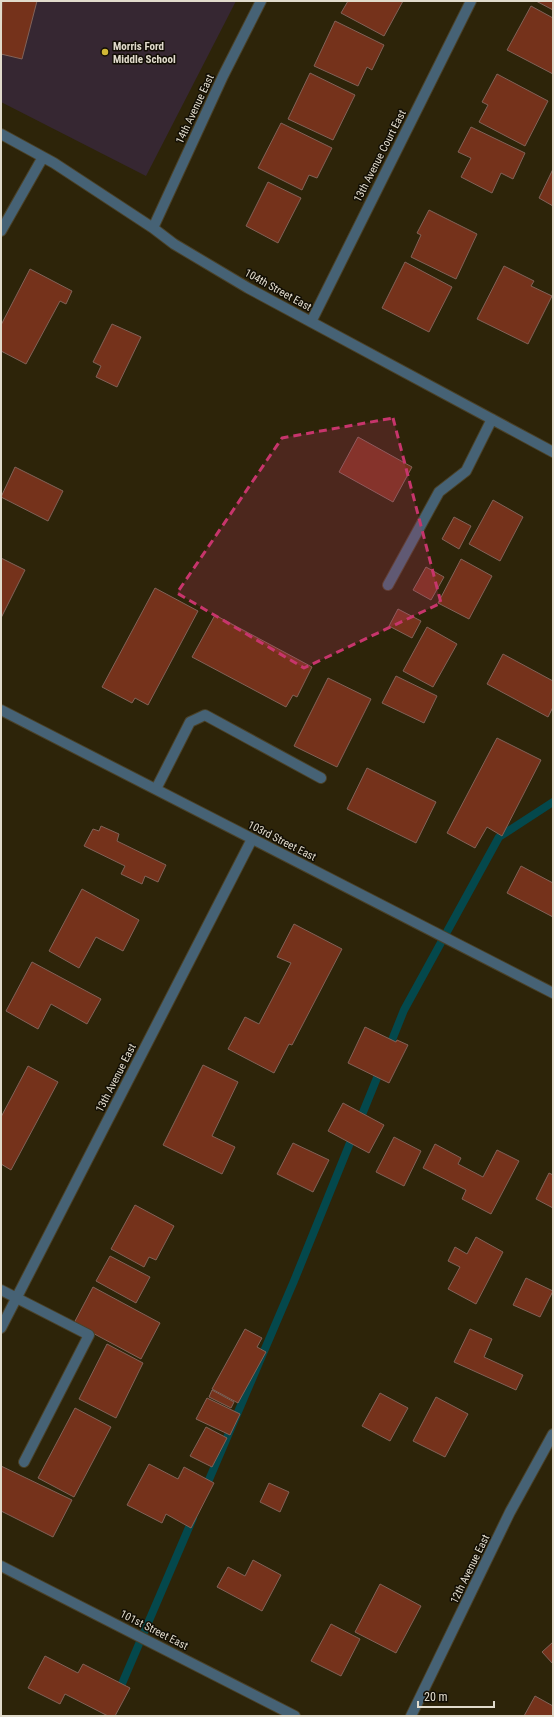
<svg xmlns="http://www.w3.org/2000/svg" width="554" height="1717" font-family="'Roboto Condensed',sans-serif">
	<style>
		.education { fill: #362732 }
		.lines { fill: none; stroke-linecap: round; stroke-linejoin: round }
		.stream { stroke: #04484c; stroke-width: 8 }
		.building { fill: #75321b; stroke: #816258 }
		.minor-casing { stroke: #4a4128; stroke-width: 12 }
		.minor { stroke: #466275; stroke-width: 10 }
		.marked { fill: #c7356c; fill-opacity: 0.2; stroke: #c7356c; stroke-width: 3; stroke-dasharray: 8 5; stroke-linejoin: round }
		.poi-dot { fill: #d0b736; stroke: #120e04; stroke-width: 1.5 }
		.labels { text-anchor: middle; dominant-baseline: central; stroke-width: 3; stroke-linejoin: round; paint-order: stroke }
		.poi-label { font-size: 11px; font-weight: bold; fill: #e1dbcc; stroke: #120e04; text-anchor: start }
		.street-label { font-size: 11px; fill: #e1dbcc; stroke: #120e04 }
	</style>
	<rect width="100%" height="100%" fill="#2d2409"/>
	<path class="education" d="M 1,1 L 236,1 L 146,176 L 1,102 Z"/>
	<g class="lines">
		<path class="stream" d="M 388,1050 L 404,1010 L 499,837 L 553,802
			M 359,1122 L 381,1068
			M 205,1489 L 294,1281 L 354,1133
			M 118,1693 L 193,1518"/>
	</g>
	<path class="building" d="M 2,1 L 37,1 L 22,59 L 1,54 Z
		M 348,1 L 403,1 L 384,36 L 341,13 Z
		M 536,1 L 553,1 L 553,10 Z
		M 531,6 L 553,18 L 553,74 L 507,50 Z
		M 335,21 L 384,45 L 372,70 L 367,67 L 358,86 L 314,66 Z
		M 310,73 L 355,95 L 333,140 L 288,119 Z
		M 497,74 L 548,101 L 525,146 L 479,122 L 488,105 L 482,102 Z
		M 281,123 L 332,148 L 317,178 L 309,175 L 302,190 L 258,168 Z
		M 471,127 L 525,153 L 513,179 L 501,173 L 492,193 L 461,177 L 471,158 L 458,152 Z
		M 553,169 L 553,206 L 539,198 Z
		M 268,182 L 301,198 L 278,243 L 246,226 Z
		M 429,210 L 477,234 L 456,279 L 411,257 L 421,235 L 417,233 Z
		M 405,262 L 452,287 L 429,332 L 382,308 Z
		M 504,266 L 534,281 L 531,286 L 552,296 L 528,344 L 477,319 Z
		M 30,269 L 72,291 L 66,304 L 60,301 L 26,364 L 1,351 L 1,325 Z
		M 112,324 L 141,337 L 117,387 L 96,377 L 101,366 L 93,362 Z
		M 358,437 L 412,467 L 393,502 L 339,472 Z
		M 15,467 L 63,491 L 48,521 L 1,497 Z
		M 493,500 L 523,517 L 500,561 L 469,544 Z
		M 454,517 L 471,526 L 459,549 L 442,539 Z
		M 1,558 L 25,570 L 1,618 Z
		M 461,559 L 492,576 L 469,619 L 438,603 Z
		M 426,567 L 444,577 L 431,600 L 413,590 Z
		M 155,588 L 198,611 L 148,705 L 135,698 L 132,703 L 102,687 Z
		M 398,609 L 421,621 L 412,638 L 389,626 Z
		M 215,615 L 312,667 L 297,697 L 293,695 L 286,707 L 192,657 Z
		M 427,627 L 457,644 L 433,687 L 403,671 Z
		M 503,654 L 553,681 L 553,707 L 548,717 L 487,684 Z
		M 396,676 L 437,696 L 424,723 L 382,703 Z
		M 328,678 L 371,699 L 337,767 L 294,746 Z
		M 497,738 L 541,760 L 502,836 L 487,827 L 475,848 L 447,833 Z
		M 367,768 L 436,802 L 416,843 L 347,809 Z
		M 101,826 L 119,834 L 117,841 L 166,865 L 158,882 L 145,876 L 142,884 L 121,874 L 125,866 L 84,846 L 93,829 L 99,831 Z
		M 521,866 L 553,883 L 553,917 L 507,893 Z
		M 82,889 L 139,920 L 123,951 L 96,937 L 79,968 L 49,951 Z
		M 294,924 L 342,949 L 292,1045 L 289,1044 L 274,1073 L 228,1049 L 245,1017 L 259,1024 L 291,963 L 277,957 Z
		M 32,962 L 101,999 L 87,1024 L 51,1004 L 38,1029 L 6,1011 Z
		M 365,1027 L 396,1042 L 397,1040 L 408,1045 L 389,1083 L 348,1063 Z
		M 203,1065 L 238,1082 L 212,1136 L 235,1147 L 222,1174 L 163,1145 Z
		M 28,1066 L 58,1082 L 11,1170 L 1,1164 L 1,1117 Z
		M 343,1103 L 384,1125 L 369,1153 L 328,1131 Z
		M 394,1137 L 421,1151 L 404,1186 L 376,1172 Z
		M 293,1143 L 329,1160 L 313,1192 L 277,1174 Z
		M 435,1144 L 461,1158 L 458,1164 L 483,1177 L 497,1150 L 519,1161 L 491,1214 L 462,1199 L 466,1190 L 423,1168 Z
		M 549,1173 L 553,1175 L 553,1208 L 536,1199 Z
		M 135,1205 L 174,1226 L 156,1260 L 149,1257 L 144,1267 L 111,1249 Z
		M 476,1237 L 503,1252 L 476,1304 L 448,1289 L 460,1267 L 448,1261 L 455,1247 L 467,1254 Z
		M 110,1256 L 150,1277 L 136,1303 L 96,1281 Z
		M 526,1278 L 553,1291 L 540,1317 L 513,1305 Z
		M 93,1287 L 160,1323 L 141,1359 L 74,1323 Z
		M 245,1329 L 262,1338 L 257,1347 L 266,1352 L 238,1403 L 212,1389 Z
		M 470,1329 L 492,1339 L 484,1357 L 523,1375 L 516,1390 L 454,1362 Z
		M 107,1344 L 143,1363 L 116,1418 L 79,1399 Z
		M 212,1390 L 234,1402 L 231,1408 L 209,1397 Z
		M 380,1393 L 408,1408 L 390,1441 L 362,1426 Z
		M 436,1397 L 468,1414 L 445,1457 L 413,1441 Z
		M 207,1398 L 240,1414 L 230,1435 L 196,1419 Z
		M 75,1408 L 111,1427 L 74,1497 L 38,1478 Z
		M 206,1427 L 227,1438 L 212,1467 L 190,1456 Z
		M 149,1464 L 178,1479 L 184,1467 L 214,1483 L 191,1528 L 166,1514 L 162,1523 L 127,1505 Z
		M 1,1466 L 72,1500 L 53,1537 L 1,1511 Z
		M 269,1483 L 289,1492 L 280,1512 L 260,1502 Z
		M 253,1560 L 281,1575 L 262,1611 L 217,1587 L 228,1567 L 245,1576 Z
		M 380,1584 L 421,1606 L 396,1653 L 355,1632 Z
		M 331,1624 L 360,1639 L 341,1676 L 311,1661 Z
		M 553,1642 L 553,1664 L 542,1652 Z
		M 45,1656 L 78,1673 L 83,1664 L 130,1688 L 115,1716 L 108,1716 L 65,1694 L 60,1704 L 28,1688 Z
		M 535,1696 L 553,1706 L 553,1716 L 524,1716 Z"/>
	<g class="lines">
		<g class="minor-casing">
			<path id="minor" d="M 1,134 L 54,163 L 153,228 L 174,244 L 248,288 L 553,452
				M 153,228 L 223,76 L 261,1
				M 1,231 L 43,157
				M 311,322 L 471,1
				M 388,585 L 439,492 L 466,471 L 492,419
				M 1,710 L 553,993
				M 156,789 L 190,722 L 205,715 L 321,778
				M 1,1290 L 89,1335 L 24,1462
				M 1,1328 L 252,839
				M 1,1566 L 295,1716
				M 411,1716 L 510,1512 L 553,1434"/>
		</g>
		<use href="#minor" class="minor"/>
	</g>
	<path class="marked" d="M 393,418 L 441,603 L 304,668 L 177,593 L 282,438 Z"/>
	<circle class="poi-dot" cx="105" cy="52" r="4"/>
	<g class="labels">
		<g class="poi-label">
			<text x="113" y="46">Morris Ford<tspan x="113" dy="13">Middle School</tspan></text>
		</g>
		<g class="street-label">
			<text transform="translate(195 109) rotate(-65)">14th Avenue East</text>
			<text transform="translate(380 156) rotate(-63)">13th Avenue Court East</text>
			<text transform="translate(278 290) rotate(29)">104th Street East</text>
			<text transform="translate(282 841) rotate(27)">103rd Street East</text>
			<text transform="translate(116 1078) rotate(-63)">13th Avenue East</text>
			<text transform="translate(470 1569) rotate(-64)">12th Avenue East</text>
			<text transform="translate(154 1630) rotate(27)">101st Street East</text>
		</g>
	</g>
	<rect width="554" height="1717" fill="none" stroke="#e1dbcc" stroke-width="4"/>
	<path d="M418 1701v6h76v-6" fill="none" stroke="#e1dbcc" stroke-width="2"/>
	<text x="424" y="1701" font-size="12" fill="#e1dbcc" stroke="#120e04" stroke-width="3" paint-order="stroke">20 m</text>
</svg>
